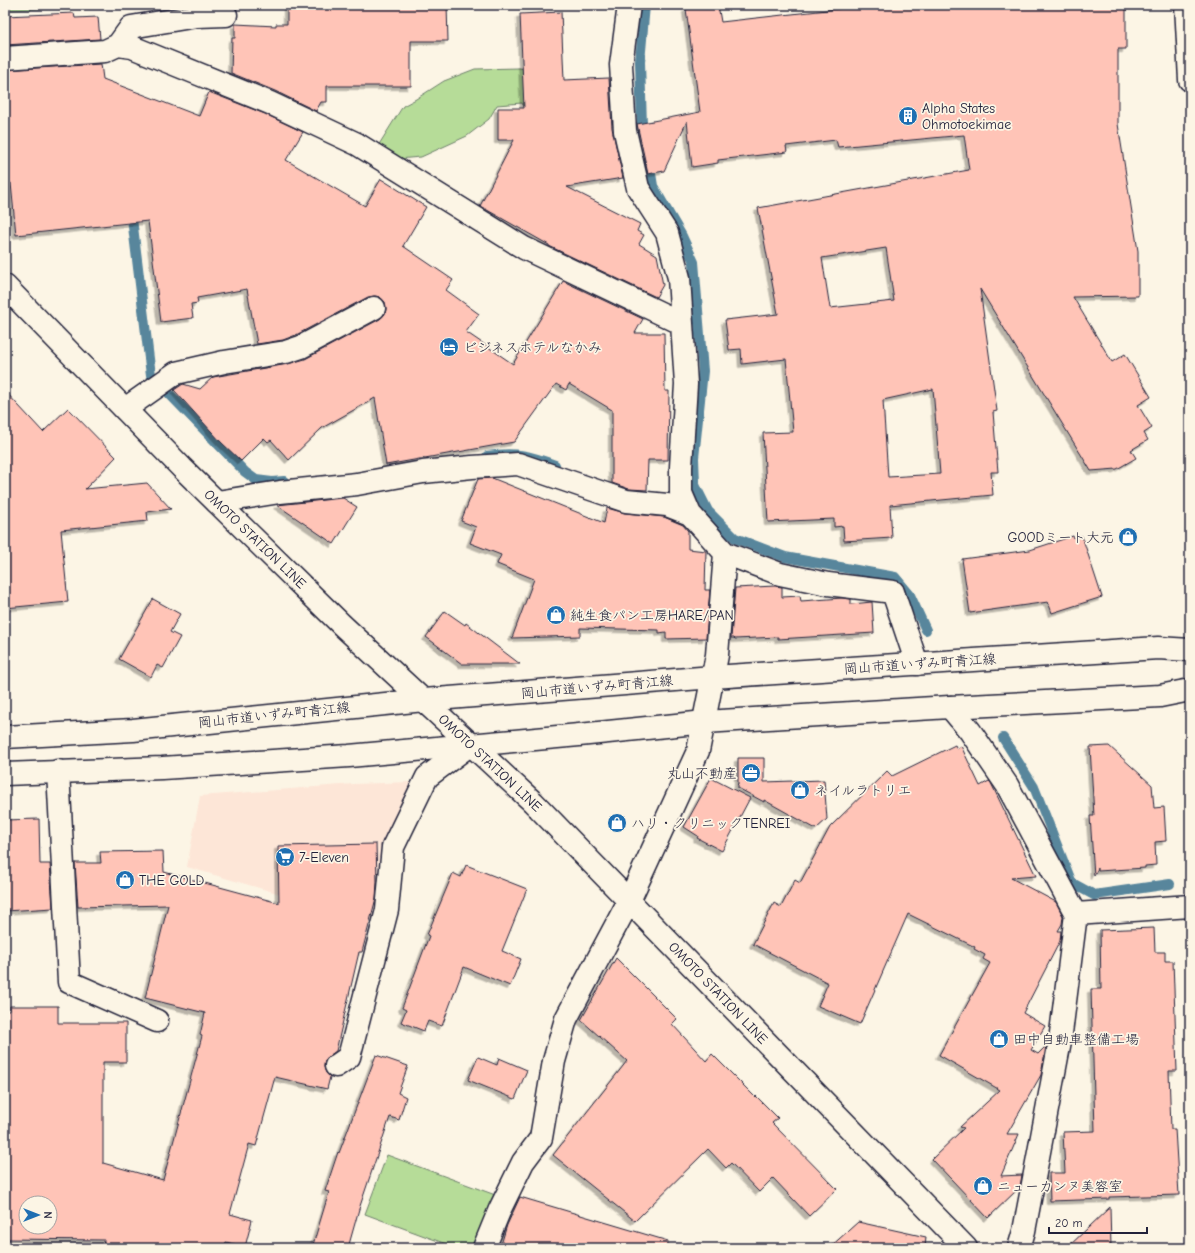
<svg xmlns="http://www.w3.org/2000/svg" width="1195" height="1253" font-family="'Comic Neue','Klee One',sans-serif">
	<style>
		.built { fill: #fde6d7 }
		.green { fill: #b6dc98; stroke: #6c7f6a }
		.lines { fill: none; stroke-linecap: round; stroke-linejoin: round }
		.stream { stroke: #58869c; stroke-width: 10 }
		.building { fill: #ffc4b7; stroke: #22223b; fill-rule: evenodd; filter: url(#shadow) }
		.street-casing { stroke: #22223b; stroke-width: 25 }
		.secondary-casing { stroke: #22223b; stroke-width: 25 }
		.street { stroke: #fcf5e5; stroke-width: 22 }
		.secondary { stroke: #fcf5e5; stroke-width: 22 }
		.labels { text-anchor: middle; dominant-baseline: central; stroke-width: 3.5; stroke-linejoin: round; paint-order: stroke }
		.poi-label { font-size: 14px; fill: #22223b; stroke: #fcf5e5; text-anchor: start }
		.street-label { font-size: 14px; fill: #22223b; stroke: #fcf5e5 }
	</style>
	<defs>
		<filter id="shadow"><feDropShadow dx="-3.5" dy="3.5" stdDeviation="0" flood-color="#0004"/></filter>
	</defs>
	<rect width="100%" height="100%" fill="#fcf5e5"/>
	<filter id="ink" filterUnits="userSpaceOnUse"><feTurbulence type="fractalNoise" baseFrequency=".025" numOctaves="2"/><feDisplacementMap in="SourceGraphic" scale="8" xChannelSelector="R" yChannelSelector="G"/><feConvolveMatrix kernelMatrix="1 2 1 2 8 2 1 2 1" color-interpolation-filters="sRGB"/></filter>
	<g filter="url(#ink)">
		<path class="built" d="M 411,782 L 381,846 L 385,887 L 373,921 L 187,867 L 200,796 L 353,784 Z"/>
		<path class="green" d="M 5,5 L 100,5 L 100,7 L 5,10 Z
			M 520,68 L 549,76 L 550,99 L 565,99 L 562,174 L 544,193 L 532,185 L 518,183 L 503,176 L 501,164 L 532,145 L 557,140 L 557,119 L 528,114 L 522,103 L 497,105 L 489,119 L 467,136 L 421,157 L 398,159 L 378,146 L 403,106 L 416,99 L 444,81 L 475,69 Z
			M 387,1155 L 498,1196 L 479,1248 L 457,1248 L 365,1214 Z"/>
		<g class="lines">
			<path class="stream" d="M 644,135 L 642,126 L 640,62 L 645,5
				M 649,161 L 653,186 L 682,236 L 694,262 L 703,371 L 694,458 L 695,485 L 708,511 L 735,538 L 785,557 L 895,577 L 910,595 L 926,630
				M 131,210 L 151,375 L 245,472 L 256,480 L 272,482 L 284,481
				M 487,456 C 515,452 528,455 555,465
				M 1003,738 L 1034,787 L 1072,883 L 1094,895 L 1170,884"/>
		</g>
		<path class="building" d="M 287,5 L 447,5 L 448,41 L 411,41 L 411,86 L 327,86 L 327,102 L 321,102 L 316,111 L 275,91 L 231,73 L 232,38 L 235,38 L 235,24 L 276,26 L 276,24 L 287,24 Z
			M 711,5 L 718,5 L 721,22 L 845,8 L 844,5 L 1126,5 L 1126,49 L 1118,49 L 1118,124 L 1138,251 L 1138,296 L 1073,297 L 1112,362 L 1125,354 L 1151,397 L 1138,405 L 1152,428 L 1144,433 L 1148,440 L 1131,450 L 1136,458 L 1117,469 L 1091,471 L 980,289 L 997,411 L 993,412 L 998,472 L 991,472 L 993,495 L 890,505 L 892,538 L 844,541 L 843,526 L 834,527 L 834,519 L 768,522 L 763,433 L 793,432 L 786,359 L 742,364 L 741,349 L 729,350 L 725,320 L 778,314 L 758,208 L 969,170 L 964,135 L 838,147 L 836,140 L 786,146 L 787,152 L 718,160 L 718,163 L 692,167 L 687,121 L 664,171 L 648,174 L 637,124 L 700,112 L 686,9 ZM 886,248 L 894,301 L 830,308 L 822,258 ZM 933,389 L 940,474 L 888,477 L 883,400 Z
			M 561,12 L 564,80 L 609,78 L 612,128 L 623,178 L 567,187 L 640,224 L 637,231 L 644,235 L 639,244 L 657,255 L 663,285 L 656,297 L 549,246 L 549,245 L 480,206 L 514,140 L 498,140 L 498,108 L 524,108 L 520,14 Z
			M 74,13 L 75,18 L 98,17 L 100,39 L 5,45 L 5,16 Z
			M 101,64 L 103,79 L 199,116 L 209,92 L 265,114 L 303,132 L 286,160 L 365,206 L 381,179 L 426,207 L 403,246 L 453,280 L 446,290 L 479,314 L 466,332 L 513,364 L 563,281 L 643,319 L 635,333 L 664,333 L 665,391 L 669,391 L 668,460 L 648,460 L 647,490 L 629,489 L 612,483 L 612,410 L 569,384 L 566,390 L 556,384 L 514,442 L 386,465 L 375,398 L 322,428 L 289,460 L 271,440 L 268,442 L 264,438 L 241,461 L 221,442 L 174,390 L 183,384 L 200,389 L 213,377 L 288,364 L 305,359 L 380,319 L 385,314 L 386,309 L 385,302 L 380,297 L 375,296 L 368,297 L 296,335 L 283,340 L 257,344 L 247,289 L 197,298 L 198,303 L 191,304 L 193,318 L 161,322 L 148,221 L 16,235 L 11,183 L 5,183 L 5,70 Z
			M 5,391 L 43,432 L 68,408 L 116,457 L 85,489 L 147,483 L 171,509 L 147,512 L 148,521 L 61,530 L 68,602 L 5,608 Z
			M 492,478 L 604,523 L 607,508 L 625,513 L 664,517 L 683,525 L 688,531 L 688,549 L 706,551 L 705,590 L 710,590 L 706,638 L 666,639 L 666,632 L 659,633 L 659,630 L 580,628 L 580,636 L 512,638 L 534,579 L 497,564 L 501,555 L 470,543 L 476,527 L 461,521 L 478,479 Z
			M 343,498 L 357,507 L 334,544 L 277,505 Z
			M 1073,536 L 1074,538 L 1082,536 L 1102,597 L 1052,613 L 1048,602 L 970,613 L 962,559 L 1030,550 Z
			M 775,586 L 782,587 L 782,597 L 800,596 L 801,601 L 842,598 L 851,599 L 851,604 L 872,602 L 874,633 L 778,639 L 778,637 L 735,639 L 734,638 L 731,638 L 735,588 Z
			M 153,599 L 180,614 L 170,632 L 180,637 L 163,668 L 157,665 L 151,677 L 119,659 Z
			M 445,611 L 465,625 L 466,623 L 520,664 L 462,664 L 426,637 Z
			M 955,745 L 957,749 L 961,746 L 980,786 L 989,781 L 991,783 L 1036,876 L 1011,878 L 1056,902 L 1063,916 L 1062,924 L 1058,931 L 1061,931 L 1060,941 L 1023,1013 L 1045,1026 L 1031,1050 L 1038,1054 L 1046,1046 L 1041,1075 L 1007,1134 L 1019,1134 L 1001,1176 L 1022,1175 L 1020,1187 L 988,1218 L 932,1159 L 964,1128 L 960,1127 L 1000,1090 L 939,1055 L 990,963 L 983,959 L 985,955 L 974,949 L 975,947 L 908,914 L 860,1024 L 818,1006 L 828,983 L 753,944 L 774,903 L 781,907 L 795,880 L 800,883 L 830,827 L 887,771 L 892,776 Z
			M 1109,746 L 1152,785 L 1154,808 L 1164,807 L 1166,841 L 1155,842 L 1156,865 L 1145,866 L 1145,868 L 1098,871 L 1098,868 L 1094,876 L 1090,816 L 1094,816 L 1090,747 Z
			M 738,758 L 764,758 L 764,782 L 824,780 L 827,819 L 816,829 L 764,800 L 764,802 L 738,788 L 738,785 L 737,784 L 738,784 Z
			M 711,778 L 750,798 L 722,851 L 697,838 L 698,836 L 684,827 Z
			M 39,819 L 40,864 L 50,864 L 53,908 L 5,911 L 5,820 Z
			M 376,844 L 377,882 L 376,898 L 362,952 L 359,952 L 336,1051 L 329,1056 L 325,1061 L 324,1067 L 326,1073 L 330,1077 L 327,1089 L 275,1077 L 256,1146 L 249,1144 L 230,1214 L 252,1220 L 245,1247 L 226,1242 L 224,1248 L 102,1248 L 104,1240 L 5,1239 L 5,1011 L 10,1011 L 10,1006 L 58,1006 L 58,1023 L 126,1023 L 126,1062 L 103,1062 L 103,1163 L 163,1180 L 202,1036 L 200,1035 L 205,1013 L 145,998 L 168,905 L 78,907 L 75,863 L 101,863 L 100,852 L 163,851 L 164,872 L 279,903 L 278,846 ZM 26,1203 L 50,1203 L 50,1227 L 26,1227 Z
			M 466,865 L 527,889 L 502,951 L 521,959 L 510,986 L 464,967 L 442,1026 L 428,1021 L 424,1031 L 401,1022 L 406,1010 L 402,1008 L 429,936 L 427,935 L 453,873 L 461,877 Z
			M 1154,928 L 1155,952 L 1165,952 L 1165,961 L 1173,961 L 1177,1071 L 1169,1071 L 1171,1129 L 1175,1129 L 1179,1195 L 1109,1197 L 1109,1199 L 1050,1201 L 1049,1173 L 1065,1173 L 1063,1132 L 1095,1131 L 1091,989 L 1101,989 L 1100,930 Z
			M 616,958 L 677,1019 L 672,1024 L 706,1061 L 712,1054 L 755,1097 L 756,1096 L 778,1118 L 772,1123 L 837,1189 L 809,1216 L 773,1178 L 759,1192 L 731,1163 L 726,1168 L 708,1149 L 635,1221 L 553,1155 L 627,1061 L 581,1020 Z
			M 376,1055 L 408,1066 L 398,1093 L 406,1097 L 399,1120 L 390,1117 L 359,1209 L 348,1248 L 312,1248 L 329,1192 L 325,1191 L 338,1152 L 339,1153 Z
			M 478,1057 L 497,1065 L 499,1058 L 527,1070 L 515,1099 L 468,1080 Z
			M 520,1197 L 668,1241 L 667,1248 L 500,1248 L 507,1225 Z
			M 1110,1207 L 1111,1248 L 1067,1248 Z
			M 858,1222 L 926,1237 L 925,1248 L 829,1248 Z"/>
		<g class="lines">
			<g class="street-casing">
				<path id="street" d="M 118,45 L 131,27 L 197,16 L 226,15
					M 5,58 L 105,51 L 118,45 L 132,47 L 270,103 L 357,144 L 524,248 L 681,323
					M 125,409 L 176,373 L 224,362 L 286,352 L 301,347 L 374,308
					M 217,502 L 280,492 L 357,484 L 423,472 L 472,467 L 518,464 L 626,501 L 667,505 L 690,514
					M 725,553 L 780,574 L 828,584 L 893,592 L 917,664
					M 950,707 L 970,731 L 1007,785 L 1076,914 L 1060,1041 L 1024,1231 L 1019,1248
					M 58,771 L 69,982 L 157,1021
					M 1076,914 L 1190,906
					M 336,1066 L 349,1057 L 387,910 L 393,847 L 427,777 L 471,744
					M 484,1248 L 500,1209 L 523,1162 L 541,1138 L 554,1061 L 566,1019 L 629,901 L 698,751 L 717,655 L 725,553 L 690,514 L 681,493 L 681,467 L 686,384 L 679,278 L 667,233 L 638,188 L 625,131 L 621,65 L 629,5"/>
			</g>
			<g class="secondary-casing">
				<path id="secondary" d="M 1186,5 L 1190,80
					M 5,286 L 182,468 L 342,625 L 533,802 L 966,1248
					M 5,737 L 133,730 L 424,700 L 713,677 L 1158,648 L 1190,650
					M 5,774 L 162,768 L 349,756 L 579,735 L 705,722 L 950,707 L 1160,696 L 1190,690"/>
			</g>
			<use href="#street" class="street"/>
			<use href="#secondary" class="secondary"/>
		</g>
	</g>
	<defs>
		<g id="building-disc" transform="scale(1)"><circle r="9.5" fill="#1f6fb2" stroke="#fcf5e5"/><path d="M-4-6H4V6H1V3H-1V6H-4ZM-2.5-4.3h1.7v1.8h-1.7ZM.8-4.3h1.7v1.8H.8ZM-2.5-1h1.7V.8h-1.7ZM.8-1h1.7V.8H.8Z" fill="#fff"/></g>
		<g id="hotel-disc" transform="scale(1)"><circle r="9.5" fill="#1f6fb2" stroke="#fcf5e5"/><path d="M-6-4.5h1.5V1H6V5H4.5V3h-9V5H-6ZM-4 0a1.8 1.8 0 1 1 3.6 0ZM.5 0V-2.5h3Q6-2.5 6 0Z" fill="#fff"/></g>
		<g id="shop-disc" transform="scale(1)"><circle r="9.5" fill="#1f6fb2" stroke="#fcf5e5"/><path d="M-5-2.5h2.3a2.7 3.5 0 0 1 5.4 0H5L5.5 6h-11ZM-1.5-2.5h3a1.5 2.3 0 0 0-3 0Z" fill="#fff"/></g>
		<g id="office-disc" transform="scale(1)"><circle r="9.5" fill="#1f6fb2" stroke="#fcf5e5"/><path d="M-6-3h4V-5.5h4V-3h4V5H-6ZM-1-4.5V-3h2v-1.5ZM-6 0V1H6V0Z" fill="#fff"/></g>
		<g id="supermarket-disc" transform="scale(1)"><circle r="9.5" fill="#1f6fb2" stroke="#fcf5e5"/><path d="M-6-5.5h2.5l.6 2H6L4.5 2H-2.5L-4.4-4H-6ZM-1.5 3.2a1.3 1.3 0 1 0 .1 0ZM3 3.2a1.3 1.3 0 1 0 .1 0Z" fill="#fff"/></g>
	</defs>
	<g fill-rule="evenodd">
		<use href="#building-disc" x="908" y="116"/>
		<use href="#hotel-disc" x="449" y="347"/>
		<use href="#shop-disc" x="1128" y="537"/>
		<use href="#shop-disc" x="556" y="615"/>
		<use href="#office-disc" x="751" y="773"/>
		<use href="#shop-disc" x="800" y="790"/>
		<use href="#shop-disc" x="617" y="823"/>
		<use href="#supermarket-disc" x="285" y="857"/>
		<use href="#shop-disc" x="125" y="880"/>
		<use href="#shop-disc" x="999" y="1039"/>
		<use href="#shop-disc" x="983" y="1186"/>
	</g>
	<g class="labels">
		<g class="poi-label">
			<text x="922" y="108">Alpha States<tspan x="922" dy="16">Ohmotoekimae</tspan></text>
			<text x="463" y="347">ビジネスホテルなかみ</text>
			<text x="1114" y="537" text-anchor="end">GOODミート大元</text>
			<text x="570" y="615">純生食パン工房HARE/PAN</text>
			<text x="737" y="773" text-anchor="end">丸山不動産</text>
			<text x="814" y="790">ネイルラトリエ</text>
			<text x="631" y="823">ハリ・クリニックTENREI</text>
			<text x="299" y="857">7-Eleven</text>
			<text x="139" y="880">THE GOLD</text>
			<text x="1013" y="1039">田中自動車整備工場</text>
			<text x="997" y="1186">ニューカンヌ美容室</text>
		</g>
		<g class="street-label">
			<text transform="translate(255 539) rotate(44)">OMOTO STATION LINE</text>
			<text transform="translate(920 664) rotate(-4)">岡山市道いずみ町青江線</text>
			<text transform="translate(597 687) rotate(-5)">岡山市道いずみ町青江線</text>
			<text transform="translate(274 715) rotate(-6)">岡山市道いずみ町青江線</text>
			<text transform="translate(490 763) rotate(43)">OMOTO STATION LINE</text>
			<text transform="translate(718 993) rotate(46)">OMOTO STATION LINE</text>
		</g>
	</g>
	<rect width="1195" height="1253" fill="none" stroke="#fcf5e5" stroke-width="20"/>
	<rect x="10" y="10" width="1175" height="1233" fill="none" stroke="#22223b" stroke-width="1.5" filter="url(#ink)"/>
	<g transform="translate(38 1215) rotate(90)"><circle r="19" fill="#fcf5e5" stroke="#a5a1a1"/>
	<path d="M0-3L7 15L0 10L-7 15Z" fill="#1f6fb2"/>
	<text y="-6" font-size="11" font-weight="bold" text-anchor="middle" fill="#22223b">N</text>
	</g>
	<path d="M1049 1227v6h98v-6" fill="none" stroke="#22223b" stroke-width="2"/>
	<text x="1055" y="1227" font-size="12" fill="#22223b" stroke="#fcf5e5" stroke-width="3" paint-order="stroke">20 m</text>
</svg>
